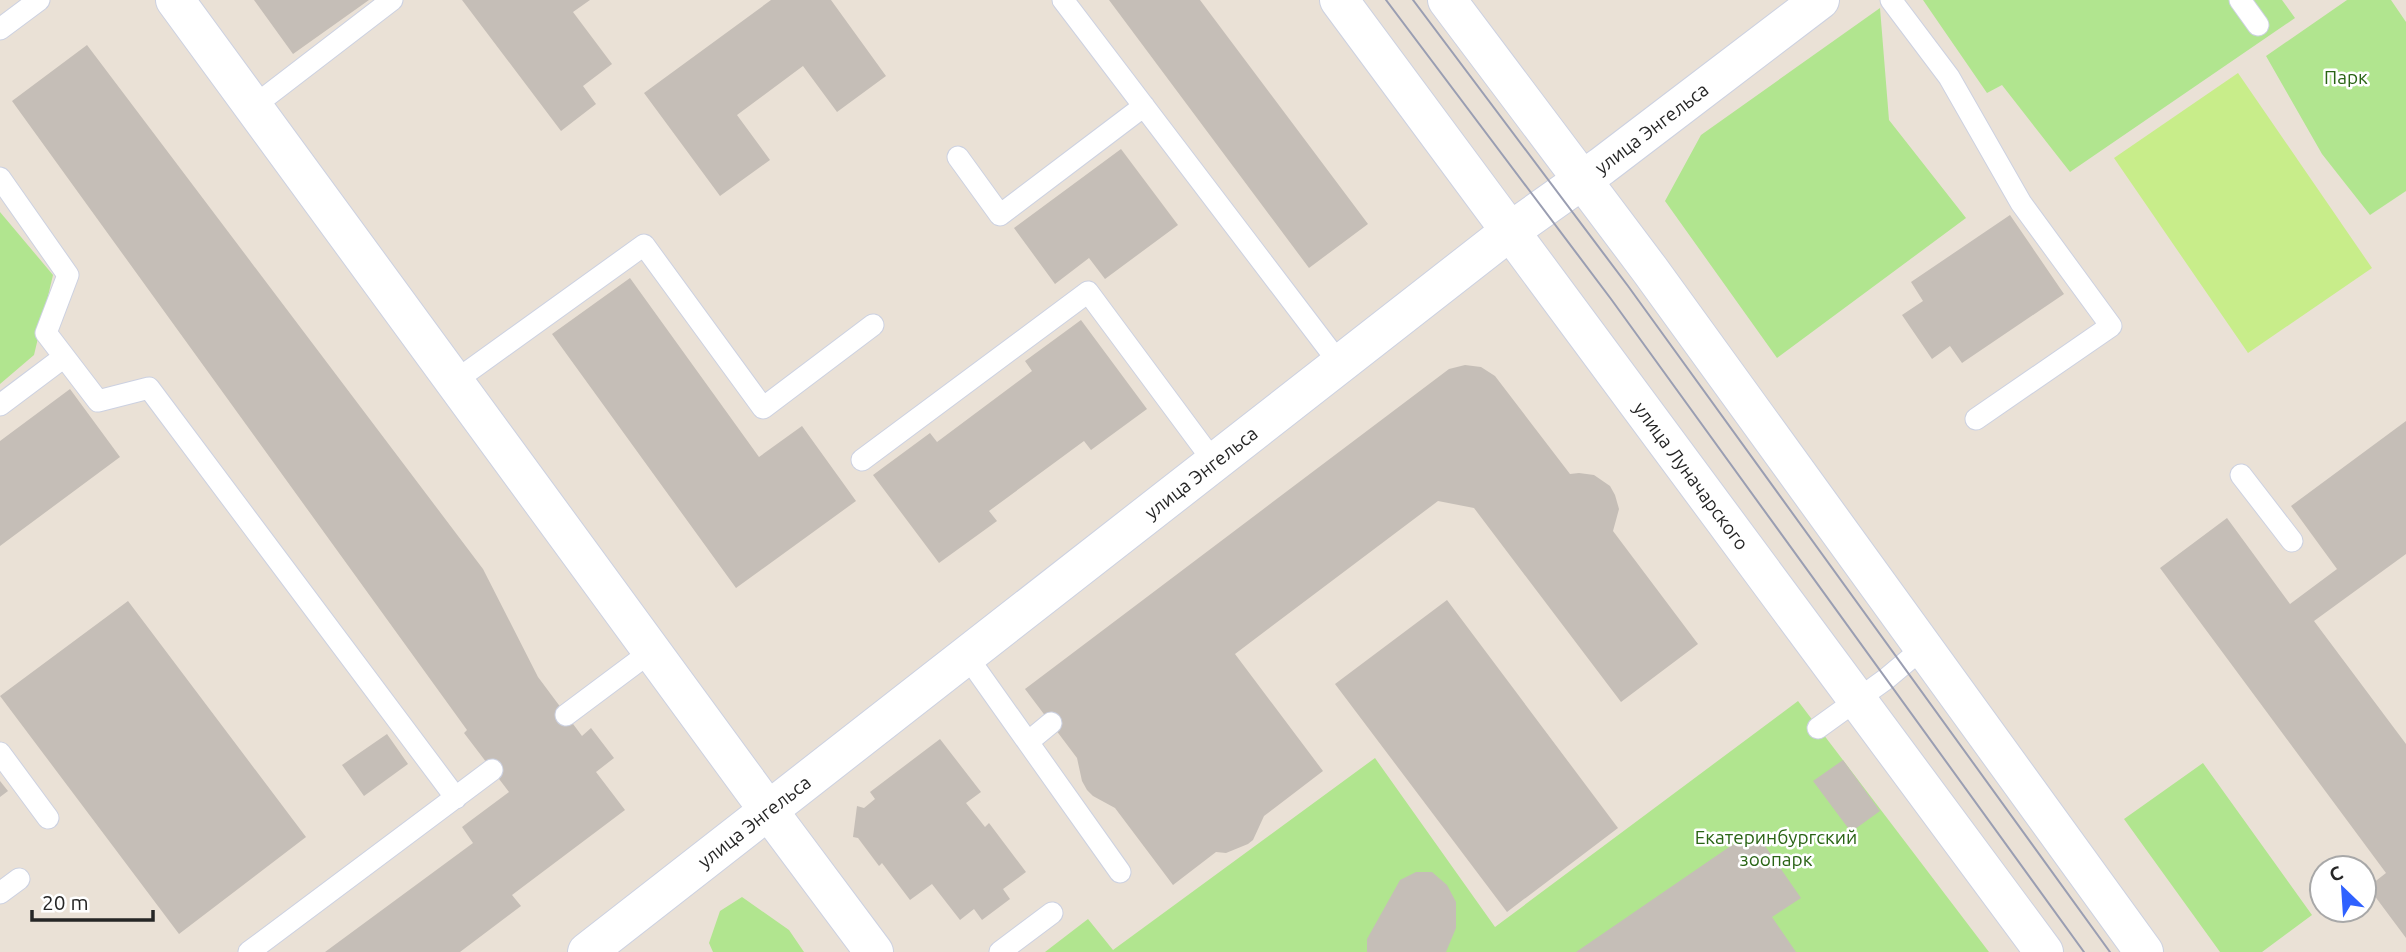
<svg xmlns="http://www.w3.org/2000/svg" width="2406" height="952" font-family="Ubuntu,sans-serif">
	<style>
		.green { fill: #b1e58f }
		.pitch { fill: #c8ed8a }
		.building { fill: #c5beb7 }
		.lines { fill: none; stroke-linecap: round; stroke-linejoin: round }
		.service-casing { stroke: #ccd1e1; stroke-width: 23 }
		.minor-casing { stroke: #ccd1e1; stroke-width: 40 }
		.secondary-casing { stroke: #ccd1e1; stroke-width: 40 }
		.service { stroke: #fff; stroke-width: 21 }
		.minor { stroke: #fff; stroke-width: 38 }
		.secondary { stroke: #fff; stroke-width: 38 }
		.tram { stroke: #9a9eb2; stroke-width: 2 }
		.labels { text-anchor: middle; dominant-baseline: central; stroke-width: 5; stroke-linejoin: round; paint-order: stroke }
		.park-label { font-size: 19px; fill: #2a6415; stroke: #fff }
		.street-label { font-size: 19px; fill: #262626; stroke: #fff }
	</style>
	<rect width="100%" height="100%" fill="#eae1d6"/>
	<path class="green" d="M 1923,0 L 2282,0 L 2295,18 L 2070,172 L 2002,85 L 1987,93 Z
		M 2347,0 L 2391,0 L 2406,22 L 2406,191 L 2370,215 L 2322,154 L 2266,56 Z
		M 1880,8 L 1889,120 L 1966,218 L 1777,358 L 1665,201 L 1701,135 Z
		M 0,212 L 53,275 L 34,355 L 0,384 Z
		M 1798,701 L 1989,952 L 1045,952 L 1088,919 L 1113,950 L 1375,758 L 1495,927 Z
		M 2203,763 L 2312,915 L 2262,952 L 2220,952 L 2124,819 Z
		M 742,897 L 789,930 L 804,952 L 713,952 L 709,943 L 720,911 Z"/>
	<path class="pitch" d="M 2238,73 L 2372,268 L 2248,353 L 2114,158 Z"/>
	<path class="building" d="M 254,0 L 369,0 L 293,54 Z
		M 462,0 L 590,0 L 573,12 L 612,64 L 583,86 L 596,104 L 561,131 Z
		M 771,0 L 831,0 L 886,76 L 837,112 L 803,66 L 737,115 L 770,160 L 720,196 L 644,93 Z
		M 1109,0 L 1200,0 L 1368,224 L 1309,268 Z
		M 87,45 L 483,569 L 538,677 L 582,736 L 591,728 L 614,758 L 596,772 L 625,810 L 512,895 L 521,906 L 460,952 L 325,952 L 473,843 L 462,827 L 509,792 L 464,733 L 467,730 L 12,101 Z
		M 1121,149 L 1178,225 L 1105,279 L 1089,258 L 1055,284 L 1014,228 Z
		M 2010,215 L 2064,294 L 1962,363 L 1950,346 L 1932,359 L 1902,315 L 1923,301 L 1911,282 Z
		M 630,278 L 759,457 L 802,426 L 856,501 L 736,588 L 552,334 Z
		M 1081,320 L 1147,409 L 1091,450 L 1084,441 L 989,511 L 997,521 L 939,563 L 873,475 L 930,433 L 937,442 L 1032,371 L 1025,361 Z
		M 1465,365 L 1481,367 L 1495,376 L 1570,474 L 1579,473 L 1594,475 L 1610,486 L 1615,495 L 1619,509 L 1613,531 L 1698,644 L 1621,702 L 1474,508 L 1438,501 L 1235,654 L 1323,771 L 1264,816 L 1253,840 L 1248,844 L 1226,853 L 1216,852 L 1173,885 L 1115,808 L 1093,796 L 1087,790 L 1082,781 L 1077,758 L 1025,689 L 1449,369 Z
		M 70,389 L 120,457 L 0,546 L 0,441 Z
		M 2406,421 L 2406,554 L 2314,621 L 2406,744 L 2406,938 L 2368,887 L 2386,873 L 2160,568 L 2227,518 L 2290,604 L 2337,569 L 2291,506 Z
		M 1447,600 L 1618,828 L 1507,912 L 1335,684 Z
		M 128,601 L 306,837 L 179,934 L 0,696 Z
		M 387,734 L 408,764 L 364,796 L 342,765 Z
		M 940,739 L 981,792 L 966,803 L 985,827 L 989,823 L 1026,872 L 1003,889 L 1010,899 L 982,920 L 974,909 L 960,920 L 932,884 L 910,900 L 882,863 L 879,866 L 858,838 L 853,837 L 857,806 L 864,808 L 875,799 L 870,792 Z
		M 1843,760 L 1880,811 L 1851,832 L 1813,781 Z
		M 0,781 L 8,791 L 0,797 Z
		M 1754,830 L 1801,898 L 1772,917 L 1796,952 L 1576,952 Z
		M 1416,872 L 1432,872 L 1447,885 L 1456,902 L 1456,928 L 1446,952 L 1367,952 L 1367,939 L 1400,880 Z"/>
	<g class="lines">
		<g class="service-casing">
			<path id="service" d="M 1063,0 L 1340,364
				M 1891,0 L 1949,77 L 2021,203 L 2111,326 L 1976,419
				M 2240,0 L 2258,25
				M 0,29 L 39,0
				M 254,106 L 392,0
				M 958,157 L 1000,215 L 1144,106
				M 0,178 L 68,275 L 46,333 L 98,401 L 149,388 L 456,798
				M 455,381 L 644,245 L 763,408 L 873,325
				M 0,405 L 64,357
				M 862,460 L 1088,292 L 1214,462
				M 2241,475 L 2292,541
				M 966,655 L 1120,872
				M 566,715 L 653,650
				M 1818,728 L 1886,679 L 1924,647
				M 1028,742 L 1051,723
				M 0,753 L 48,818
				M 0,893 L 19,879
				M 249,952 L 492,770
				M 1000,952 L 1052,913"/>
		</g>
		<g class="minor-casing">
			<g id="minor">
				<path d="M 175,0 L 768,810 L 874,952"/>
				<path id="s1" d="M 587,952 L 1509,232 L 1602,166 L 1820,0"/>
			</g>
		</g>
		<g class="secondary-casing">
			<g id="secondary">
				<path id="s2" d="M 1339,0 L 2044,952"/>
				<path d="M 1447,0 L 1650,270 L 2144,952"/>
			</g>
		</g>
		<use href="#service" class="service"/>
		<use href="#minor" class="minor"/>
		<use href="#secondary" class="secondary"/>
		<path class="tram" d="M 1386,0 L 1611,299 L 2084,952
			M 1413,0 L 1628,286 L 2110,952"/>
	</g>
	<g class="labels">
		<g class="park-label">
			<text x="2346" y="77">Парк</text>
			<text x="1776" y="837">Екатеринбургский<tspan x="1776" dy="22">зоопарк</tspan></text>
		</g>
		<g class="street-label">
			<text stroke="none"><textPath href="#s1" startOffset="1346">улица Энгельса</textPath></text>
			<text stroke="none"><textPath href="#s1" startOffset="779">улица Энгельса</textPath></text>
			<text stroke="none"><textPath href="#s2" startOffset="592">улица Луначарского</textPath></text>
			<text stroke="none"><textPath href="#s1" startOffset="212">улица Энгельса</textPath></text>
		</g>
	</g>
	<g transform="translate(2343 889) rotate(335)"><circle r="33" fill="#ffffff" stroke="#a8a8a8" stroke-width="2"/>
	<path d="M0-5L12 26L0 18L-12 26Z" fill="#2f61ff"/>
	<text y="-10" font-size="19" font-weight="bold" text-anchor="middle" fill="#262626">С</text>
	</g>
	<path d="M32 910v10h121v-10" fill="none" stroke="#262626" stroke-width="3.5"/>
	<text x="42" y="910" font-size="21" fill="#262626" stroke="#ffffff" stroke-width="5" paint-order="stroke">20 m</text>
</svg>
